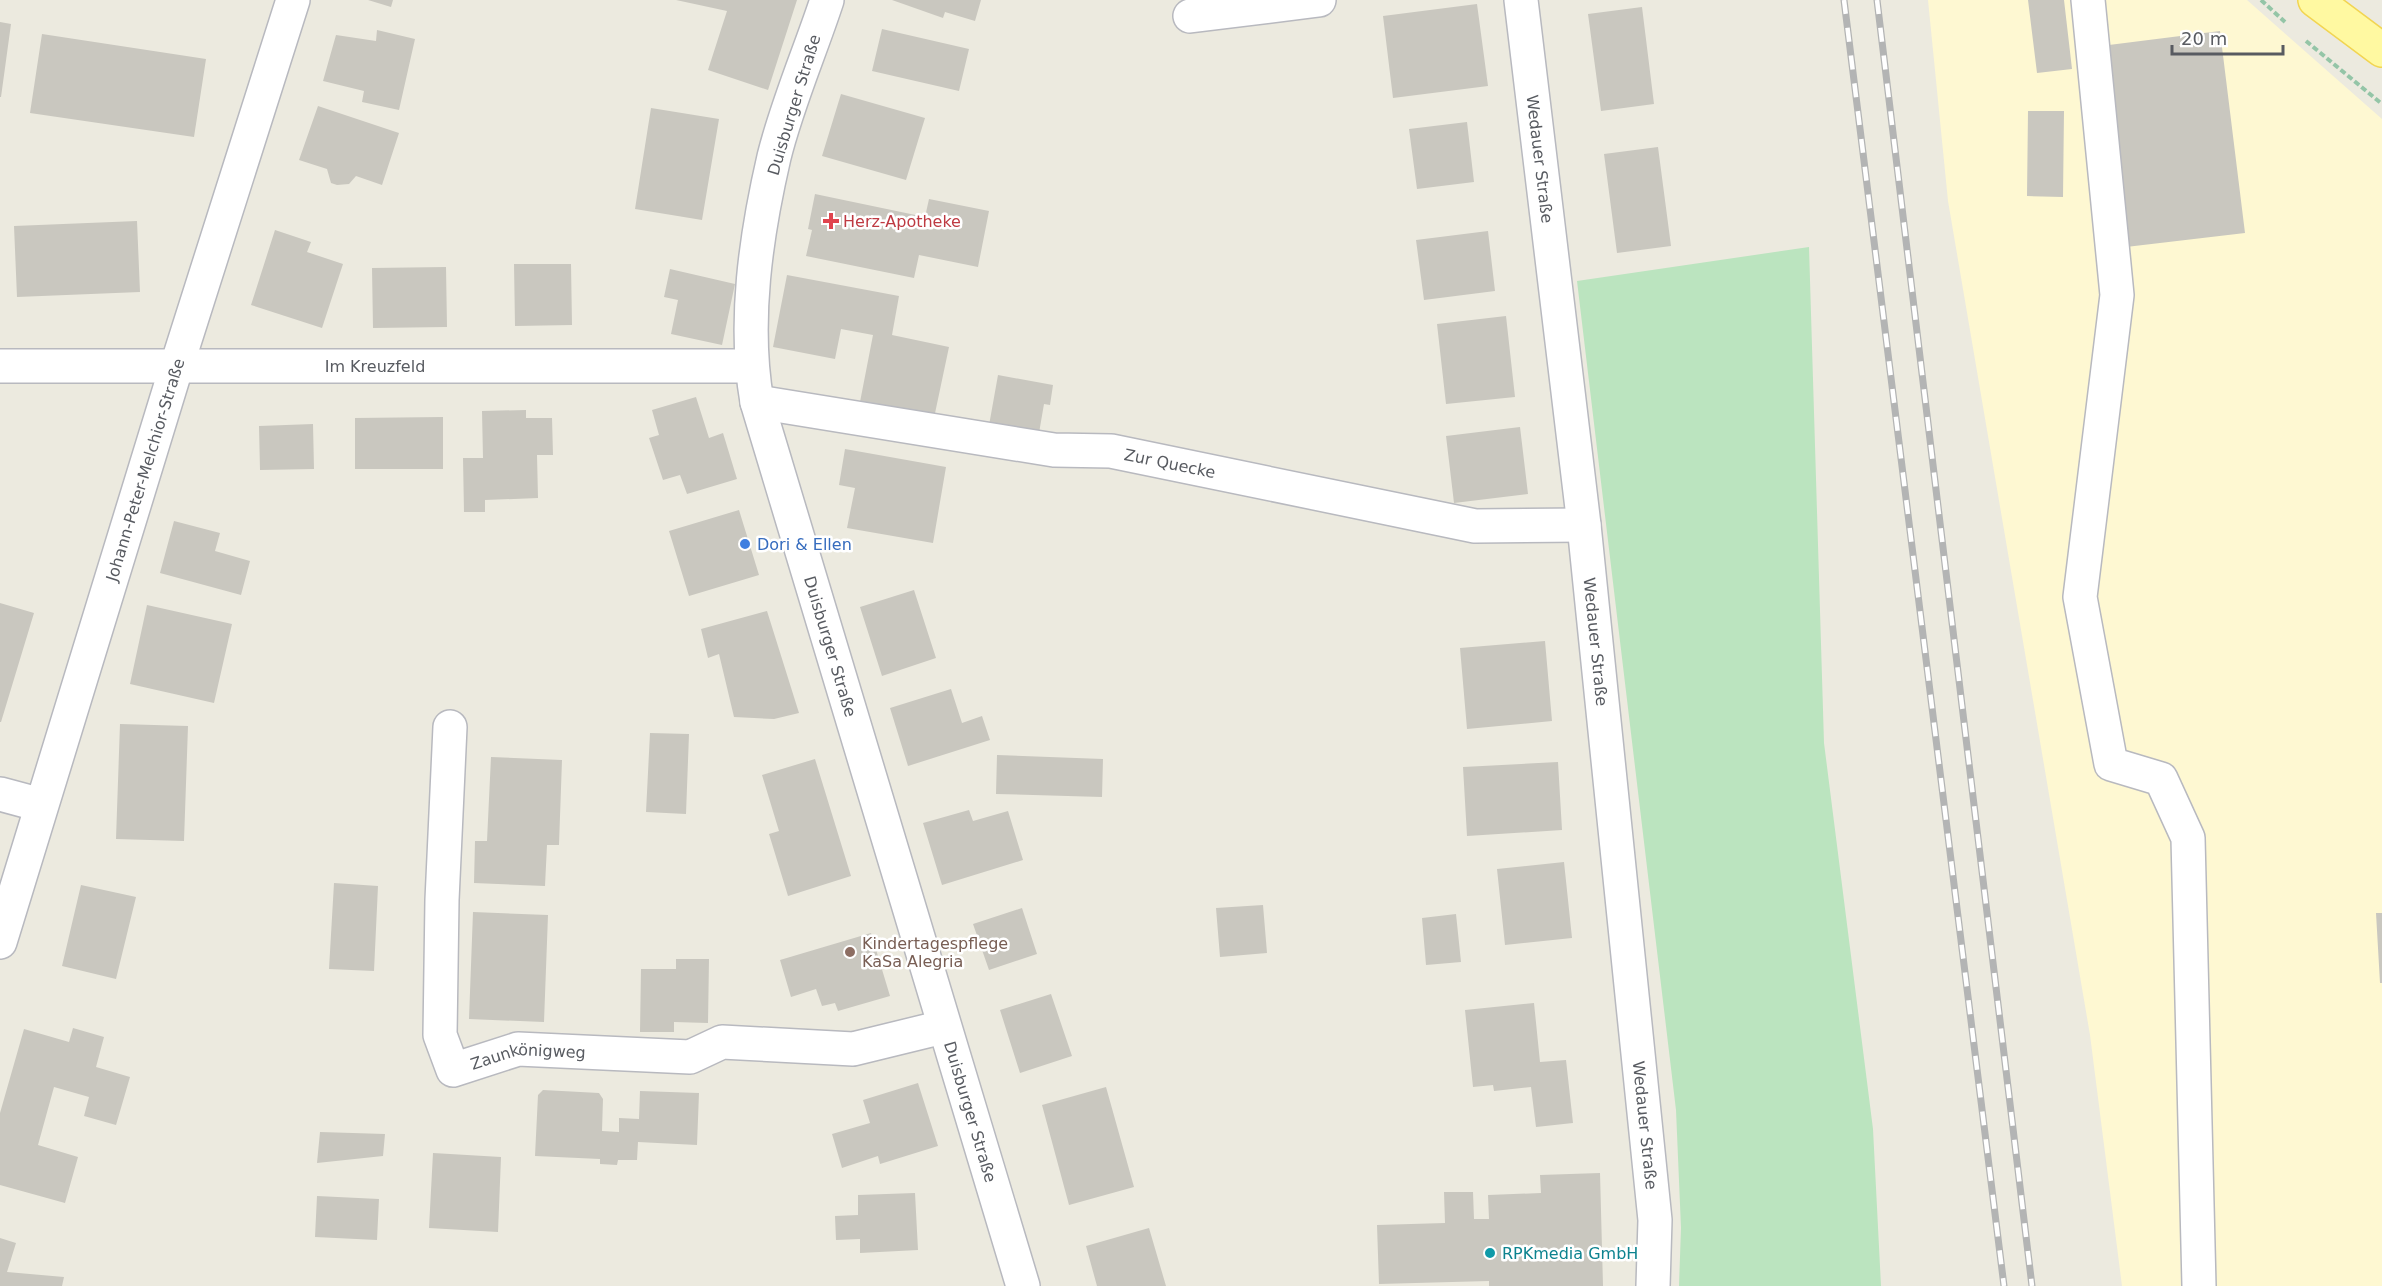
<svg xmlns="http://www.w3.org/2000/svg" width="2382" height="1286" font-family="'DejaVu Sans',sans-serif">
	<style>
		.commercial { fill: #fef8d2 }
		.green { fill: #bbe4bf }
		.building { fill: #c9c7bf }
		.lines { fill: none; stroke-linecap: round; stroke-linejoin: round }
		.minor-casing { stroke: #b8b9bf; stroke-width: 36 }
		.major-casing { stroke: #f2d552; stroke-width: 36 }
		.path { stroke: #94c5a7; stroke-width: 4; stroke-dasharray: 6 3; stroke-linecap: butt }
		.minor { stroke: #fff; stroke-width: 33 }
		.major { stroke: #fff9a1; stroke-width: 33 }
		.rail-casing { stroke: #b3b4b4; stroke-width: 7 }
		.rail { stroke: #fff; stroke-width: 4.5; stroke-dasharray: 14; stroke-linecap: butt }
		.health-dot { fill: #e0444e; stroke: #fff; stroke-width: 2 }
		.shop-dot { fill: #3f7fe0; stroke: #fff; stroke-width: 2 }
		.education-dot { fill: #8d6e63; stroke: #fff; stroke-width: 2 }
		.culture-dot { fill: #0f9aa8; stroke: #fff; stroke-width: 2 }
		.labels { text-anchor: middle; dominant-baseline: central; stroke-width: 5; stroke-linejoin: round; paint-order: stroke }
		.street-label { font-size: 16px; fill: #585b61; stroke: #fff }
		.health-label { font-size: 16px; fill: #be3a42; stroke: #fff; text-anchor: start }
		.shop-label { font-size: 16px; fill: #366cbe; stroke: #fff; text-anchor: start }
		.education-label { font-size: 16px; fill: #785e54; stroke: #fff; text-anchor: start }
		.culture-label { font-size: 16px; fill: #0d838f; stroke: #fff; text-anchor: start }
	</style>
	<rect width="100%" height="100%" fill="#eceadf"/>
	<path class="commercial" d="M 1928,0 L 2247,0 L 2382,119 L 2382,1286 L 2122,1286 L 2090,1035 L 1948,201 Z"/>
	<path class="green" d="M 1809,247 L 1824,743 L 1873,1129 L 1881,1286 L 1679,1286 L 1681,1228 L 1676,1110 L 1577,281 Z"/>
	<path class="building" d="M 368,0 L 393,0 L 391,7 Z
		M 676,0 L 797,0 L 768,90 L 708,70 L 727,11 Z
		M 892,0 L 981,0 L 975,21 L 945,12 L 943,18 Z
		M 2028,0 L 2064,0 L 2072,69 L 2037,73 Z
		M 1477,4 L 1488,86 L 1393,98 L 1383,16 Z
		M 1642,7 L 1654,104 L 1601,111 L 1588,14 Z
		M 0,22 L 11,24 L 1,97 L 0,97 Z
		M 882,29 L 969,49 L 959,91 L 872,71 Z
		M 377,30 L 415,39 L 399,110 L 362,102 L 364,91 L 323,81 L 336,35 L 376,41 Z
		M 2220,31 L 2245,233 L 2126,247 L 2101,46 Z
		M 42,34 L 206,59 L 194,137 L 30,113 Z
		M 841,94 L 925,118 L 906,180 L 822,156 Z
		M 318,106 L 399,133 L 382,185 L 356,176 L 349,184 L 337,185 L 331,183 L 327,169 L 299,160 Z
		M 651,108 L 719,119 L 702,220 L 635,209 Z
		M 2028,111 L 2064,111 L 2063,197 L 2027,196 Z
		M 1467,122 L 1474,182 L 1417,189 L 1409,129 Z
		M 1658,147 L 1671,246 L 1617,253 L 1604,154 Z
		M 815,194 L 925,217 L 929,199 L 989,211 L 978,267 L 919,255 L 914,278 L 806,256 L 812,230 L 808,229 Z
		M 137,221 L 140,292 L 17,297 L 14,226 Z
		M 275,230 L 311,242 L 307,252 L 343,264 L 322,328 L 251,305 Z
		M 1488,231 L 1495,291 L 1424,300 L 1416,240 Z
		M 514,264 L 571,264 L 572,325 L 515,326 Z
		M 446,267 L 447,327 L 373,328 L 372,268 Z
		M 670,269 L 735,284 L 722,345 L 671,334 L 678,300 L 664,297 Z
		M 787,275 L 899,296 L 892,335 L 949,347 L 934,418 L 860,402 L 873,335 L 841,329 L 835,359 L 773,347 Z
		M 1506,316 L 1515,397 L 1446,404 L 1437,324 Z
		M 998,375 L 1053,385 L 1050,405 L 1044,404 L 1039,433 L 988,431 Z
		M 696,397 L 709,438 L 723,433 L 737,479 L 687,494 L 680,475 L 663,480 L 649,438 L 659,435 L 652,410 Z
		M 526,410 L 526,418 L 552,418 L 553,455 L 537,455 L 538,498 L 485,500 L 485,512 L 464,512 L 463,458 L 483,458 L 482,411 Z
		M 443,417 L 443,469 L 355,469 L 355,418 Z
		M 313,424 L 314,469 L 260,470 L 259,426 Z
		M 1520,427 L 1528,494 L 1454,503 L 1446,436 Z
		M 845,449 L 946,467 L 933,543 L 847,528 L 855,488 L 839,485 Z
		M 739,510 L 759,575 L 689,596 L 669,531 Z
		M 174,521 L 220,533 L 215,551 L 250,561 L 241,595 L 160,573 Z
		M 914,590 L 936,658 L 882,676 L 860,607 Z
		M 0,603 L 34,613 L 1,722 L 0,722 Z
		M 147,605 L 232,624 L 214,703 L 130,684 Z
		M 767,611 L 799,713 L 774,719 L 734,717 L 719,654 L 708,658 L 701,629 Z
		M 1545,641 L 1552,721 L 1467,729 L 1460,648 Z
		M 951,689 L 962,723 L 982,716 L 990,740 L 908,766 L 890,708 Z
		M 120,724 L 188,726 L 184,841 L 116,839 Z
		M 650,733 L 689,734 L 686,814 L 646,812 Z
		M 997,755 L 1103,759 L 1102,797 L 996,794 Z
		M 491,757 L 562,760 L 559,845 L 547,845 L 545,886 L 474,883 L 475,841 L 487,841 Z
		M 815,759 L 851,876 L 788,896 L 769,834 L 779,831 L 762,775 Z
		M 1558,762 L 1562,830 L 1467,836 L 1463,767 Z
		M 969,810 L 973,821 L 1008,811 L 1023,860 L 942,885 L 923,823 Z
		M 1564,862 L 1572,938 L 1505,945 L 1497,869 Z
		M 334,883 L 378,886 L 374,971 L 329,969 Z
		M 81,885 L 136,897 L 116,979 L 62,966 Z
		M 1263,905 L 1267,953 L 1220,957 L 1216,908 Z
		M 1022,908 L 1037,954 L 989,970 L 973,924 Z
		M 473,912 L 548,915 L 544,1022 L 469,1019 Z
		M 2376,913 L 2382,913 L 2382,983 L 2380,983 Z
		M 1456,914 L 1461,962 L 1426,965 L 1422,918 Z
		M 871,933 L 890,996 L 838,1011 L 835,1003 L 822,1006 L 816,989 L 791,997 L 780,960 Z
		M 676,959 L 709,959 L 708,1023 L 674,1022 L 674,1032 L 640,1032 L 641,969 L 676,969 Z
		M 1051,994 L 1072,1056 L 1020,1073 L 1000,1010 Z
		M 1534,1003 L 1540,1062 L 1566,1060 L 1573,1123 L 1536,1127 L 1531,1087 L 1494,1091 L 1493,1085 L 1473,1087 L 1465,1010 Z
		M 73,1028 L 104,1037 L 96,1067 L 130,1077 L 116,1125 L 84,1116 L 89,1097 L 54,1087 L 38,1145 L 78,1157 L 65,1203 L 0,1185 L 0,1113 L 24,1029 L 69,1042 Z
		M 918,1083 L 938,1146 L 880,1164 L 878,1156 L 842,1168 L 832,1134 L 870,1123 L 863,1100 Z
		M 1106,1087 L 1134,1187 L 1069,1205 L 1042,1105 Z
		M 543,1090 L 599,1093 L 603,1099 L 602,1131 L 619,1132 L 619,1118 L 639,1119 L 640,1091 L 699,1093 L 697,1145 L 638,1142 L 637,1160 L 618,1160 L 617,1165 L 600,1164 L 600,1159 L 535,1156 L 538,1095 Z
		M 320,1132 L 385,1134 L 383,1156 L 317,1163 Z
		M 433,1153 L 501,1157 L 498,1232 L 429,1228 Z
		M 1600,1173 L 1603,1286 L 1489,1286 L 1489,1281 L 1379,1284 L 1377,1225 L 1445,1223 L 1444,1192 L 1473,1192 L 1474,1219 L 1489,1219 L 1488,1195 L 1541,1193 L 1540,1175 Z
		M 915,1193 L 918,1250 L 860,1253 L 860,1239 L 836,1240 L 835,1216 L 858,1215 L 858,1195 Z
		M 317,1196 L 379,1199 L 377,1240 L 315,1237 Z
		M 1149,1228 L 1166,1286 L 1097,1286 L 1086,1246 Z
		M 0,1238 L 16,1243 L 7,1272 L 64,1277 L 62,1286 L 0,1286 Z"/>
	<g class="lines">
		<g class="minor-casing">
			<g id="minor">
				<path id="s1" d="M 827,0 C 810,52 787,104 774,157 C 756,235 743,322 757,402 L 1023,1286"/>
				<path id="s2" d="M 1521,0 L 1584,525 L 1655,1220 L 1653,1286"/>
				<path d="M 2088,0 L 2117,295 L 2080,597 L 2111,764 L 2161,779 L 2188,838 L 2199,1286"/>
				<path d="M 1190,16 L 1319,0"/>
				<path id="s3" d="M 0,366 L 750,366"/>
				<path id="s4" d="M 757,402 L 1054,450 L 1111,451 L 1475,526 L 1584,525"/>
				<path id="s5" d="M 450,727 L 442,900 L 440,1035 L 453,1070 L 518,1049 L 690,1057 L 722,1042 L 853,1049 L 943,1027"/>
				<path d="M 0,794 L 41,805"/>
				<path id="s6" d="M 0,942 L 177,365 L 293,0"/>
			</g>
		</g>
		<g class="major-casing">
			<path id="major" d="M 2315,0 L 2382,50"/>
		</g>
		<path class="path" d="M 2261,0 L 2285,22
			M 2306,41 L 2382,104"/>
		<use href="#minor" class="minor"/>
		<use href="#major" class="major"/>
		<g class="rail-casing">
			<path id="rail" d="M 1844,0 L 2004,1286
				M 1877,0 L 2032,1286"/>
		</g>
		<use href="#rail" class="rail"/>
	</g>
	<path class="health-dot" d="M828 212h6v6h6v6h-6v6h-6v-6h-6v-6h6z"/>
	<circle class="shop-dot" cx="745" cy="544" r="6"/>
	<circle class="education-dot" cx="850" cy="952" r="6"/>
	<circle class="culture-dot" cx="1490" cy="1253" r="6"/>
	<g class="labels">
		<g class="street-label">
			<text transform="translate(794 105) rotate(-73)">Duisburger Straße</text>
			<text stroke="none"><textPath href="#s2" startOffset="160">Wedauer Straße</textPath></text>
			<text stroke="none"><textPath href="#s3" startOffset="375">Im Kreuzfeld</textPath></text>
			<text stroke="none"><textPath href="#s4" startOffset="418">Zur Quecke</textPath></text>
			<text stroke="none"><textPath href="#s6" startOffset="494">Johann-Peter-Melchior-Straße</textPath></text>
			<text stroke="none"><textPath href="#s2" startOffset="646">Wedauer Straße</textPath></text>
			<text stroke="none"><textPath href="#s1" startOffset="668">Duisburger Straße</textPath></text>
			<text stroke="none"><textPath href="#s5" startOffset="423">Zaunkönigweg</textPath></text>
			<text stroke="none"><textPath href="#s1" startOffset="1154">Duisburger Straße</textPath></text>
			<text stroke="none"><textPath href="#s2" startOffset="1132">Wedauer Straße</textPath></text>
		</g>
		<g class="health-label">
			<text x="843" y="221">Herz-Apotheke</text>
		</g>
		<g class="shop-label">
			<text x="757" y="544">Dori &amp; Ellen</text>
		</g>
		<g class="education-label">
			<text x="862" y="943">Kindertagespflege<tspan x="862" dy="18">KaSa Alegria</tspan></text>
		</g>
		<g class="culture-label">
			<text x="1502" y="1253">RPKmedia GmbH</text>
		</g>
	</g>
	<path d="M2172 45v9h111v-9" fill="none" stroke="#585b61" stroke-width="3"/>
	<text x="2181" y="45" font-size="18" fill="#585b61" stroke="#ffffff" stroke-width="4.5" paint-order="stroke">20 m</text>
</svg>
